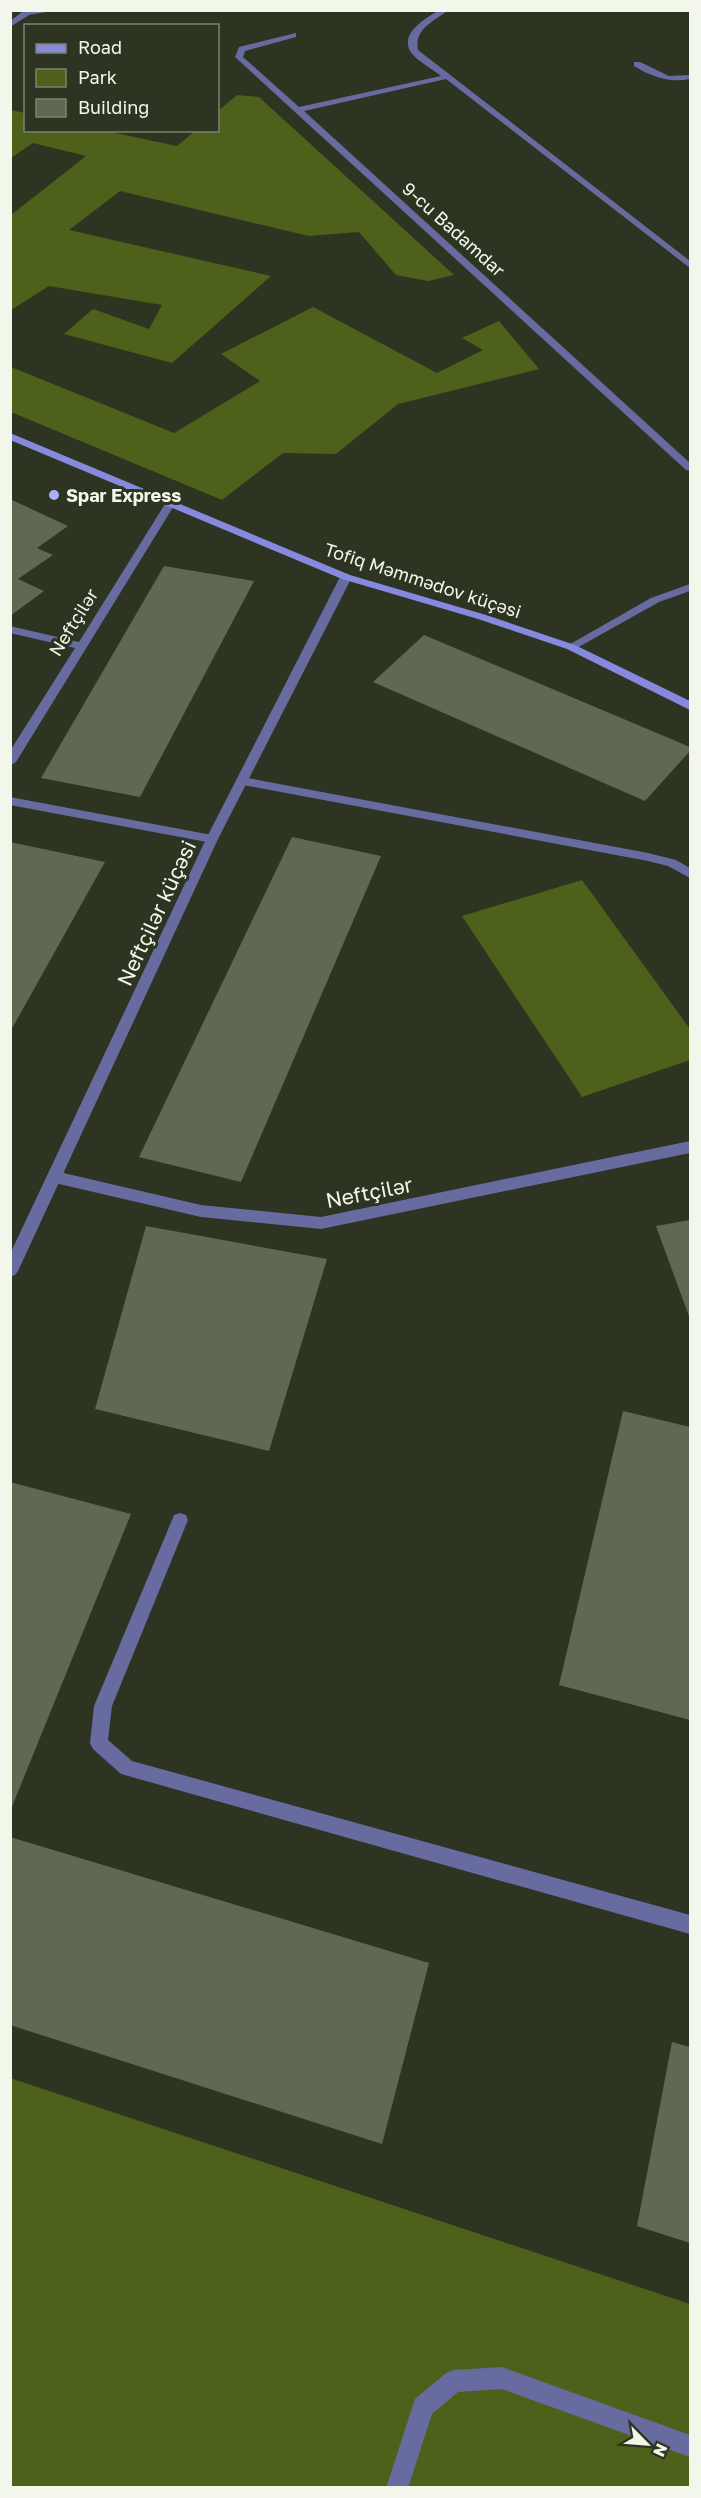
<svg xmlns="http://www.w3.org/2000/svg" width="701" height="2498" font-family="'Golos Text',sans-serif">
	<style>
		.green { fill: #4d611a }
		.building { fill: #606753 }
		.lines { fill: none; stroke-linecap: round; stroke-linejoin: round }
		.lane { fill: #676ba0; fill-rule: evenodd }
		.street { fill: #676ba0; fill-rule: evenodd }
		.secondary { fill: #858adf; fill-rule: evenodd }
		.poi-dot { fill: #a9b0fc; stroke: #2e3422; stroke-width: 2 }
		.labels { text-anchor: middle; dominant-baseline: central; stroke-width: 6; stroke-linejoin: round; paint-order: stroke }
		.far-street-label { font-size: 18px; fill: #f3f7eb; stroke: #2e3422 }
		.far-poi-label { font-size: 18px; font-weight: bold; fill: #f3f7eb; stroke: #2e3422; text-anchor: start }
		.street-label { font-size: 21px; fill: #f3f7eb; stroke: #2e3422 }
	</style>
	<rect width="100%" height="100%" fill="#2e3422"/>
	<path class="green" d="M 237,95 L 259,97 L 454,275 L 428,281 L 396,275 L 359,232 L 309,236 L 120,191 L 69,230 L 271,276 L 172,363 L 64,334 L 93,309 L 149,329 L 162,305 L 49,286 L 11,310 L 11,215 L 86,156 L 33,143 L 11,158 L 11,110 L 25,113 L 26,130 L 106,131 L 177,146 L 195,131 L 218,130 L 218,111 Z
		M 313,307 L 437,373 L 483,350 L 462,338 L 499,321 L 539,369 L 398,404 L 336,454 L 283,453 L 222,500 L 11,412 L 11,367 L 174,433 L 260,381 L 221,354 Z
		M 582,880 L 690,1029 L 690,1060 L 582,1097 L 462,916 Z
		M 10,2078 L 690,2304 L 690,2487 L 11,2487 Z"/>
	<path class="building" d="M 10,499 L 68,526 L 37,548 L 53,555 L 18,579 L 44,591 L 10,616 Z
		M 164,566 L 254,581 L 140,797 L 41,778 Z
		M 424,635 L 690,747 L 690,751 L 645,801 L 373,682 Z
		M 292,837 L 381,856 L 241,1182 L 139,1157 Z
		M 10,842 L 105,862 L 10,1032 Z
		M 690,1220 L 690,1319 L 656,1226 Z
		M 146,1226 L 327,1259 L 269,1451 L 95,1409 Z
		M 623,1411 L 690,1427 L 690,1720 L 559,1685 Z
		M 10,1482 L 131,1514 L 11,1809 L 10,1809 Z
		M 10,1837 L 429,1963 L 382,2144 L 10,2025 Z
		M 672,2042 L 690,2047 L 690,2243 L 637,2226 Z"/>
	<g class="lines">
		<path class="lane" d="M 25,10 L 58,10 L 29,15 L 10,27 L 10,21 Z
			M 170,501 L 175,504 L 16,762 L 10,766 L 10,751 L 75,648 L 10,633 L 10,626 L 79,642 L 165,504 Z
			M 242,777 L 648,853 L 676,860 L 690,868 L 690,878 L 668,866 L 648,861 L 238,784 L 238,778 Z
			M 10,797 L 212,835 L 218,839 L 212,843 L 10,805 Z
			M 690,1141 L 690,1153 L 321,1229 L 201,1217 L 55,1183 L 50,1181 L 48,1177 L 50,1173 L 55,1171 L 201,1205 L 321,1217 Z
			M 180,1513 L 186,1515 L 188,1520 L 112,1706 L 108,1740 L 132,1761 L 690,1915 L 690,1934 L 121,1774 L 93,1749 L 90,1743 L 94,1706 L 172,1520 L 174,1515 Z
			M 502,2367 L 690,2435 L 690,2457 L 502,2389 L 458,2392 L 432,2414 L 408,2488 L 386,2488 L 415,2399 L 446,2373 L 454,2370 Z"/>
		<path class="street" d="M 439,10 L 448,10 C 434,22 414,28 418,50 L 690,261 L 690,268 L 446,79 L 304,111 L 690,463 L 690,471 L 686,470 L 235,57 L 239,47 L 296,33 L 296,37 L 245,51 L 243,57 L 299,107 L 441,76 C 433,69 415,60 410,51 C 400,32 427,18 439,10 Z
			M 634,62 L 640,62 L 669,76 L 690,75 L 690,79 C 669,83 652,77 634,66 Z
			M 346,574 L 352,577 L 218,839 L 18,1271 L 15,1275 L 10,1277 L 10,1254 L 206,839 L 340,577 Z
			M 690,584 L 690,591 L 659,602 L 575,649 L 567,649 L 565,647 L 651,598 Z"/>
		<path class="secondary" d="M 10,433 L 350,575 L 486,615 L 575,645 L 690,701 L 690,710 L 567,649 L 478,619 L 342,579 L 10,440 Z"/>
	</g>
	<circle class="poi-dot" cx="54" cy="495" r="6"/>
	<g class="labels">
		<g class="far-street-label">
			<text transform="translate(454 229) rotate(42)">9-cu Badamdar</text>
			<text transform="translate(423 580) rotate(18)">Tofiq Məmmədov küçəsi</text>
			<text transform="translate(73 622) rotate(-58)">Neftçilər</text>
		</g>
		<g class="far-poi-label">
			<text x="66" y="495">Spar Express</text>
		</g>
		<g class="street-label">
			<text transform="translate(156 913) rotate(-65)">Neftçilər küçəsi</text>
			<text transform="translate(369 1192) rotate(-11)">Neftçilər</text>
		</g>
	</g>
	<rect width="701" height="2498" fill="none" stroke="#f3f7eb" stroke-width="24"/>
	<rect x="24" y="24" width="195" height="108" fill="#2e3422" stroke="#7d8272" stroke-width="1.5"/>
	<rect x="36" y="44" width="30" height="9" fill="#858adf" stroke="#7d8272" stroke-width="1.5"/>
	<text x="78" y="54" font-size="18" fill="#f3f7eb">Road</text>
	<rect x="36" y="69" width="30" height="18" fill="#4d611a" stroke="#7d8272" stroke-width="1.5"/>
	<text x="78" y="84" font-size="18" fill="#f3f7eb">Park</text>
	<rect x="36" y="99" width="30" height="18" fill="#606753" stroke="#7d8272" stroke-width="1.5"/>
	<text x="78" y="114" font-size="18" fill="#f3f7eb">Building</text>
	<g transform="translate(647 2444) rotate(115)" stroke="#2e3422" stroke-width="4.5" paint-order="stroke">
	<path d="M0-4.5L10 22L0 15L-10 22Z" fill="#f3f7eb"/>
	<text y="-9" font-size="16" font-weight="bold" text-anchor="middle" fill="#f3f7eb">N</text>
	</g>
</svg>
